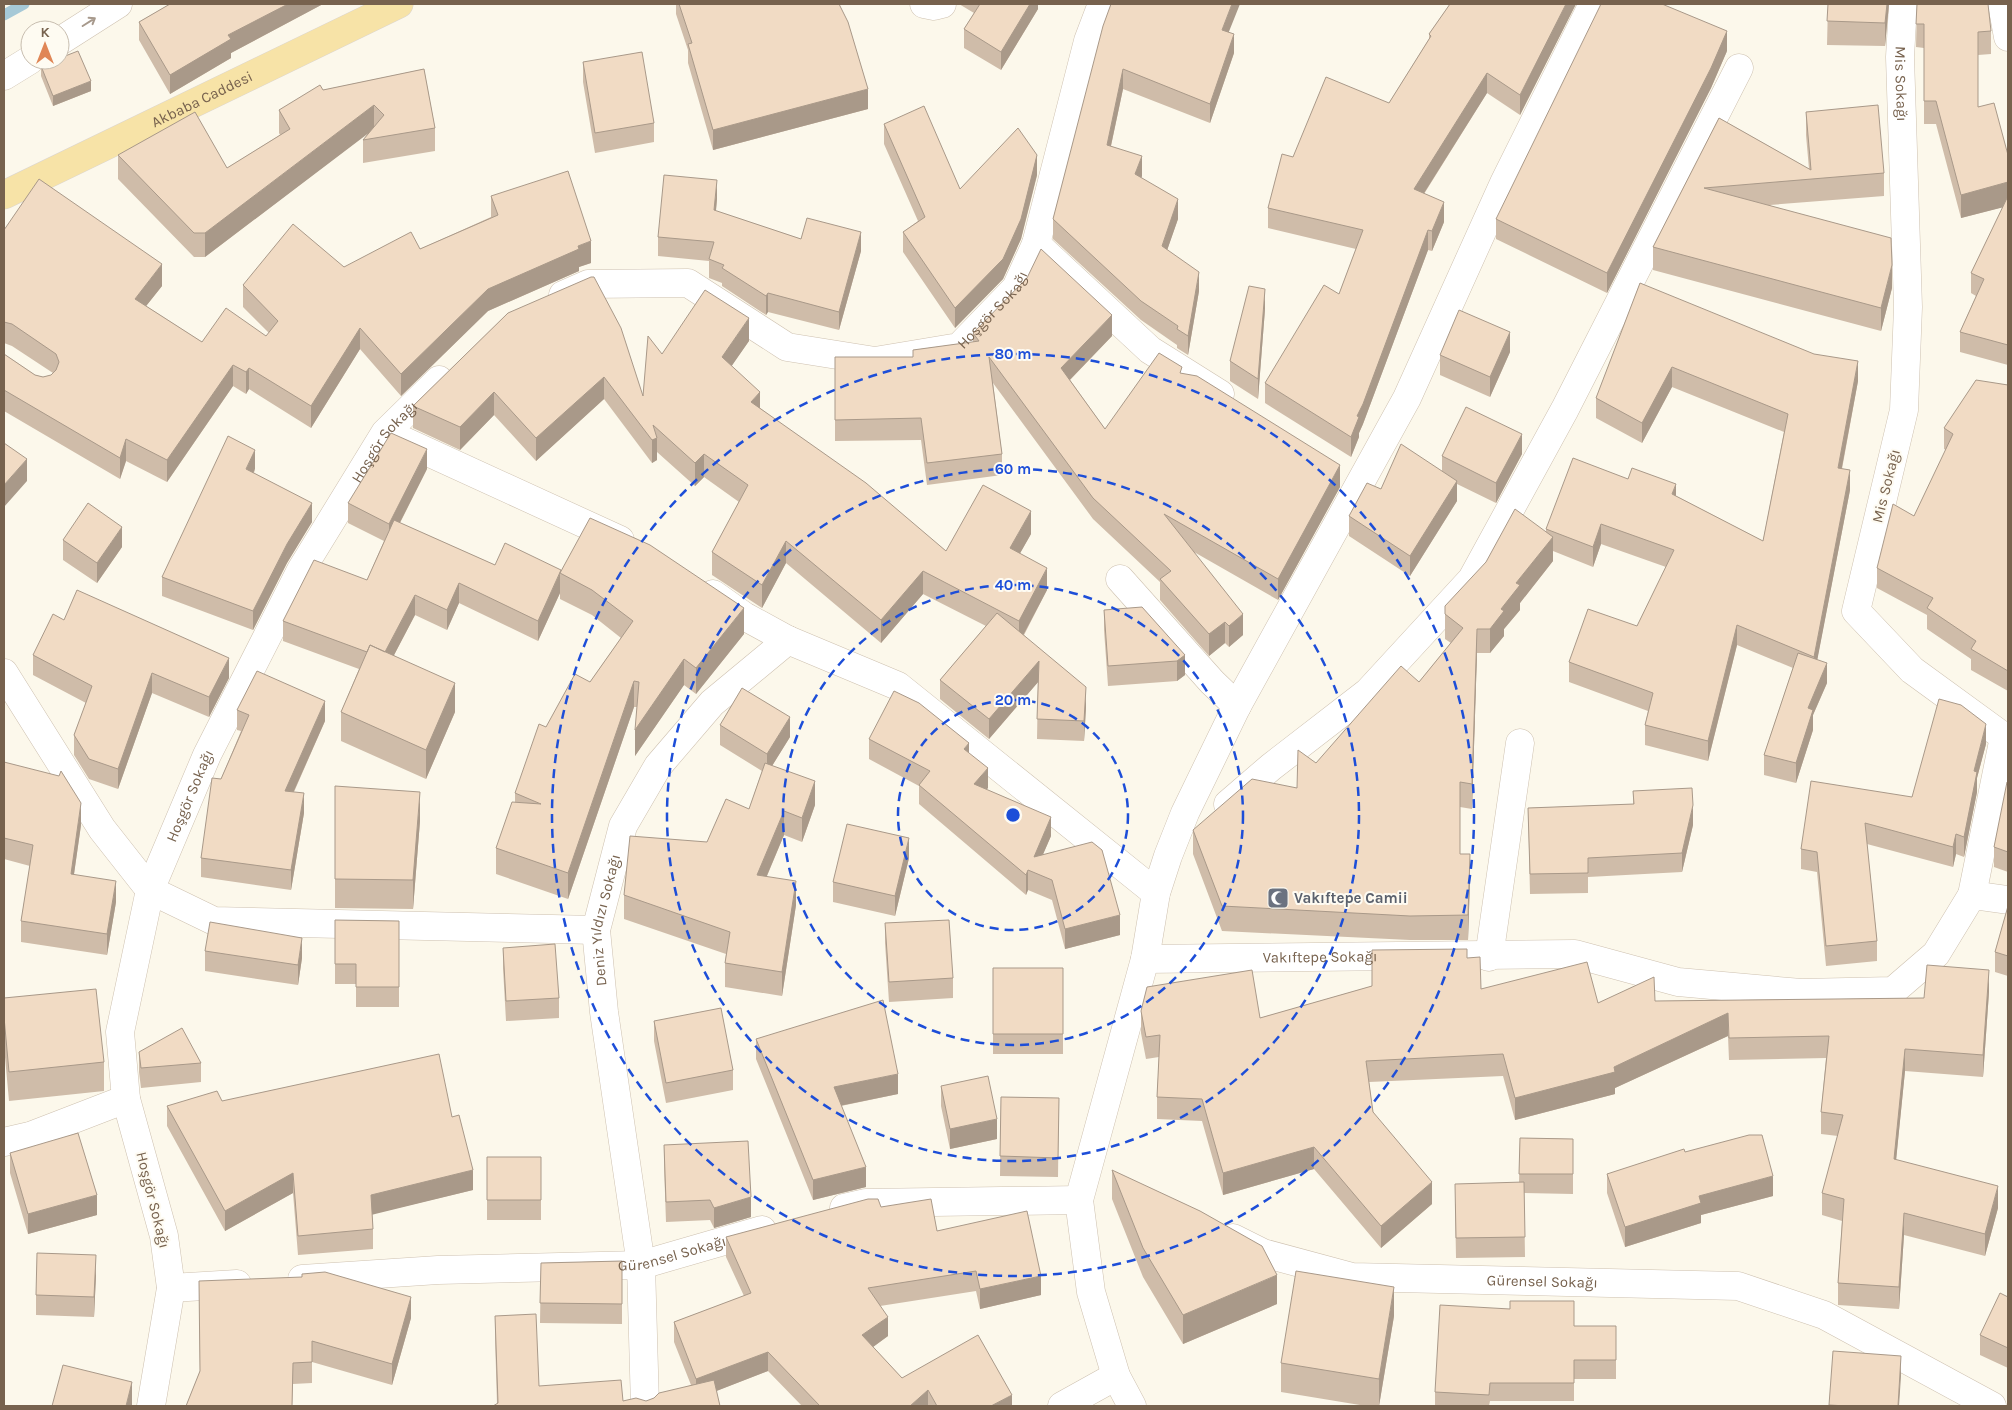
<svg xmlns="http://www.w3.org/2000/svg" width="2012" height="1410" viewBox="0 0 2012 1410" font-family="Karla,sans-serif">
	<style>
		.lines { fill: none; stroke-linecap: round; stroke-linejoin: round }
		.stream { stroke: #a6c9d7; stroke-width: 11 }
		.minor-casing { stroke: #cec1b0; stroke-width: 29 }
		.major-casing { stroke: #dcd6d1; stroke-width: 29 }
		.minor { stroke: #fff; stroke-width: 28 }
		.major { stroke: #f7e3a7; stroke-width: 28 }
		.wall { fill: #cfbca9 }
		.shaded-wall { fill: #a99989 }
		.building { fill: #f1dbc4; stroke: #a99989 }
		.oneway { stroke: #a7998c }
		.ring { fill: none; stroke: #1d4ed8; stroke-width: 2.5; stroke-dasharray: 9 6 }
		.labels { text-anchor: middle; dominant-baseline: central; stroke-width: 4; stroke-linejoin: round; paint-order: stroke }
		.street-label { font-size: 15px; fill: #77624e; stroke: #fefbf2 }
		.worship-label { font-size: 15px; font-weight: bold; fill: #5b616d; stroke: #fefbf2; text-anchor: start }
		.centre { fill: #1d4ed8; stroke: #fefbf2; stroke-width: 2.5 }
		.ring-label { font-size: 15px; text-anchor: middle; font-weight: bold; fill: #1d4ed8; stroke: #fefbf2; stroke-width: 4; stroke-linejoin: round; paint-order: stroke }
	</style>
	<rect width="100%" height="100%" fill="#fcf8eb"/>
	<g class="lines">
		<path class="stream" d="M 4,15 L 24,4"/>
		<g class="minor-casing">
			<g id="minor">
				<path d="M 924,4 L 934,6 L 942,4"/>
				<path id="s1" d="M 1903,4 L 1900,57 L 1908,307 L 1904,410 L 1856,611 L 1912,670 L 2004,737 L 1972,895"/>
				<path d="M 2002,4 L 2008,37"/>
				<path d="M 60,41 L 118,4"/>
				<path d="M 4,76 L 30,60"/>
				<path d="M 1036,244 L 1150,350 L 1220,394"/>
				<path id="s2" d="M 563,295 L 588,284 L 688,283 L 787,347 L 875,361 L 959,347 L 1016,288 L 1036,244 L 1088,41 L 1102,4"/>
				<path d="M 393,436 L 620,540"/>
				<path d="M 1120,579 L 1212,682 L 1237,706"/>
				<path d="M 713,594 L 744,616 L 788,640 L 898,686 L 1156,893"/>
				<path d="M 4,673 L 102,829 L 150,890 L 214,921 L 596,930"/>
				<path d="M 1228,804 L 1271,767 L 1368,692 L 1472,579 L 1565,409 L 1739,68"/>
				<path d="M 1489,957 L 1520,743"/>
				<path id="s3" d="M 1145,959 L 1575,954 L 1678,982 L 1801,993 L 1893,991 L 1936,954 L 1972,895 L 2008,900"/>
				<path d="M 4,1142 L 30,1136 L 126,1099"/>
				<path d="M 844,1208 L 866,1203 L 1079,1200"/>
				<path id="s4" d="M 1233,1238 L 1263,1253 L 1352,1277 L 1738,1286 L 1824,1315 L 1992,1406"/>
				<path id="s5" d="M 302,1279 L 438,1270 L 641,1265 L 762,1230"/>
				<path d="M 171,1288 L 237,1284"/>
				<path id="s6" d="M 151,1406 L 171,1288 L 164,1236 L 126,1099 L 120,1032 L 150,890 L 207,755 L 301,570 L 385,433 L 439,380"/>
				<path id="s7" d="M 645,1406 L 641,1265 L 604,1012 L 596,930 L 623,826 L 658,766 L 712,703 L 788,640"/>
				<path d="M 1062,1406 L 1116,1376"/>
				<path d="M 1132,1406 L 1116,1376 L 1091,1292 L 1079,1200 L 1145,959 L 1156,893 L 1168,856 L 1185,813 L 1237,706 L 1407,398 L 1504,183 L 1593,4"/>
			</g>
		</g>
		<g class="major-casing">
			<g id="major">
				<path id="s8" d="M 4,195 L 399,4"/>
			</g>
		</g>
		<use href="#minor" class="minor"/>
		<use href="#major" class="major"/>
	</g>
	<path class="wall" d="M 170,4 L 323,4 L 231,53 L 231,58 L 170,94 L 139,40 L 139,22 Z
		M 676,4 L 839,4 L 868,109 L 713,150 L 688,63 L 688,50 L 676,14 Z
		M 959,4 L 1038,4 L 1038,9 L 1001,70 L 964,48 L 964,29 L 974,13 Z
		M 1111,4 L 1229,32 L 1234,53 L 1210,123 L 1123,89 L 1111,146 L 1142,176 L 1141,178 L 1178,219 L 1167,250 L 1199,291 L 1188,355 L 1177,348 L 1177,345 L 1141,320 L 1053,239 L 1053,219 Z
		M 1450,4 L 1576,4 L 1520,115 L 1487,93 L 1424,194 L 1444,222 L 1432,251 L 1428,250 L 1363,424 L 1359,433 L 1359,437 L 1351,457 L 1265,403 L 1265,383 L 1339,294 L 1356,249 L 1268,228 L 1268,208 L 1293,157 L 1389,103 L 1429,39 L 1429,34 Z
		M 1828,4 L 1889,4 L 1885,46 L 1827,45 Z
		M 1917,4 L 1991,31 L 1991,54 L 1978,55 L 1978,107 L 2008,155 L 2008,365 L 1960,352 L 1960,332 L 1976,296 L 1971,293 L 1971,273 L 2003,207 L 1961,218 L 1936,124 L 1924,124 L 1924,48 L 1916,47 Z
		M 1727,51 L 1711,88 L 1607,293 L 1496,239 L 1496,219 Z
		M 583,62 L 654,123 L 654,142 L 595,153 L 583,82 Z
		M 41,66 L 91,91 L 53,106 L 41,76 Z
		M 424,69 L 435,128 L 435,151 L 363,163 L 363,140 L 369,132 L 205,257 L 194,257 L 118,179 L 118,155 L 227,168 L 280,135 L 279,133 L 279,110 L 323,90 Z
		M 1806,112 L 1884,173 L 1884,196 L 1770,205 L 1892,288 L 1881,331 L 1653,270 L 1653,247 L 1719,118 L 1809,169 L 1806,135 Z
		M 884,124 L 960,189 L 1037,175 L 1021,239 L 1003,279 L 955,328 L 903,252 L 903,232 L 918,221 L 884,144 Z
		M 491,196 L 591,263 L 579,267 L 579,271 L 488,311 L 401,396 L 360,349 L 311,428 L 249,389 L 246,394 L 233,386 L 167,482 L 126,461 L 120,479 L 4,411 L 4,354 L 35,375 L 43,377 L 51,375 L 53,373 L 12,346 L 4,343 L 4,230 L 162,286 L 146,306 L 202,342 L 266,336 L 269,333 L 243,307 L 243,285 L 344,267 L 420,249 L 491,217 Z
		M 717,199 L 716,211 L 801,239 L 861,251 L 839,330 L 768,312 L 766,315 L 722,286 L 722,283 L 709,278 L 709,261 L 658,256 L 658,237 Z
		M 1640,283 L 1858,381 L 1842,469 L 1850,490 L 1817,660 L 1827,683 L 1813,715 L 1813,730 L 1796,783 L 1764,775 L 1764,755 L 1793,668 L 1737,645 L 1708,761 L 1645,745 L 1645,725 L 1648,711 L 1569,682 L 1569,662 L 1637,626 L 1666,567 L 1601,544 L 1593,567 L 1553,551 L 1553,561 L 1520,603 L 1520,610 L 1504,629 L 1504,636 L 1490,653 L 1477,653 L 1472,809 L 1460,807 L 1460,854 L 1470,879 L 1468,940 L 1410,940 L 1222,931 L 1193,854 L 1193,830 L 1297,788 L 1316,763 L 1419,682 L 1451,643 L 1445,639 L 1445,606 L 1546,531 L 1546,529 L 1676,496 L 1763,541 L 1784,432 L 1672,387 L 1642,443 L 1596,418 L 1596,398 Z
		M 1265,309 L 1258,399 L 1230,381 L 1230,361 Z
		M 508,313 L 643,396 L 662,354 L 749,341 L 731,366 L 760,408 L 946,551 L 1031,534 L 1020,553 L 1047,590 L 1024,635 L 1086,707 L 1084,741 L 1037,739 L 1038,682 L 989,739 L 940,699 L 940,680 L 986,626 L 923,594 L 881,643 L 786,563 L 762,608 L 712,575 L 712,552 L 739,502 L 704,477 L 695,486 L 657,452 L 657,460 L 652,463 L 604,399 L 536,461 L 494,415 L 460,450 L 413,428 L 413,406 Z
		M 973,333 L 1112,336 L 1070,380 L 1105,429 L 1182,373 L 1340,487 L 1278,600 L 1194,552 L 1243,635 L 1229,647 L 1225,643 L 1209,656 L 1160,600 L 1160,582 L 1093,519 L 993,383 L 1002,454 L 1002,475 L 927,485 L 921,440 L 835,441 L 835,357 L 913,357 L 913,350 L 973,342 Z
		M 1510,352 L 1490,397 L 1440,375 L 1440,355 Z
		M 2008,385 L 2008,691 L 1971,670 L 1971,659 L 1927,629 L 1927,615 L 1877,588 L 1877,568 L 1914,516 L 1946,450 L 1944,449 L 1944,428 Z
		M 1522,454 L 1496,503 L 1457,484 L 1457,501 L 1410,576 L 1349,536 L 1349,516 L 1381,489 L 1442,471 L 1442,456 Z
		M 255,469 L 254,473 L 312,522 L 287,563 L 253,630 L 162,596 L 162,577 Z
		M 427,469 L 400,523 L 495,565 L 561,570 L 744,634 L 696,694 L 684,685 L 635,756 L 637,707 L 634,707 L 568,899 L 496,874 L 496,848 L 515,802 L 515,793 L 546,727 L 590,682 L 621,638 L 592,615 L 560,599 L 560,593 L 538,641 L 459,603 L 447,630 L 415,615 L 394,655 L 455,712 L 426,779 L 341,741 L 341,712 L 359,669 L 283,641 L 283,621 L 367,580 L 384,541 L 348,523 L 348,503 Z
		M 63,540 L 122,547 L 97,583 L 63,560 Z
		M 1104,610 L 1185,655 L 1185,675 L 1177,681 L 1108,686 L 1104,630 Z
		M 64,620 L 229,678 L 209,717 L 152,693 L 118,789 L 89,779 L 74,755 L 74,735 L 86,703 L 33,675 L 33,655 Z
		M 237,710 L 325,721 L 294,792 L 304,813 L 291,890 L 201,877 L 201,858 L 221,779 L 241,731 L 237,730 Z
		M 720,725 L 790,737 L 772,766 L 815,805 L 802,842 L 784,835 L 767,876 L 796,905 L 782,996 L 725,987 L 725,963 L 726,954 L 624,919 L 624,895 L 707,842 L 749,809 L 762,771 L 720,745 Z
		M 869,739 L 969,753 L 988,788 L 986,789 L 1051,836 L 1043,854 L 1120,935 L 1065,949 L 1052,900 L 1028,890 L 1026,895 L 919,804 L 919,786 L 869,759 Z
		M 1986,744 L 1977,778 L 1977,792 L 1964,857 L 1956,854 L 1953,867 L 1867,844 L 1877,941 L 1877,961 L 1826,966 L 1817,872 L 1801,869 L 1801,849 L 1912,797 Z
		M 4,762 L 81,825 L 74,874 L 116,902 L 107,955 L 21,942 L 21,921 L 30,866 L 4,859 Z
		M 2008,782 L 2008,872 L 1994,867 L 1994,847 Z
		M 335,786 L 420,821 L 413,909 L 335,908 Z
		M 1633,791 L 1693,825 L 1682,872 L 1588,877 L 1588,893 L 1530,894 L 1528,808 L 1633,804 Z
		M 909,858 L 895,916 L 833,902 L 833,882 Z
		M 2008,906 L 2008,976 L 1995,972 L 1995,952 Z
		M 335,920 L 399,921 L 399,1007 L 356,1007 L 356,984 L 335,984 Z
		M 885,923 L 953,978 L 953,998 L 889,1002 L 885,943 Z
		M 503,948 L 559,998 L 559,1018 L 506,1021 L 503,968 Z
		M 205,951 L 302,958 L 298,985 L 205,971 Z
		M 1467,958 L 1481,989 L 1598,1003 L 1655,1001 L 1924,998 L 1989,992 L 1983,1077 L 1905,1071 L 1896,1160 L 1998,1208 L 1985,1256 L 1904,1235 L 1899,1309 L 1838,1305 L 1838,1283 L 1842,1221 L 1822,1215 L 1822,1193 L 1838,1136 L 1821,1134 L 1821,1112 L 1826,1058 L 1729,1060 L 1728,1036 L 1615,1088 L 1615,1094 L 1515,1120 L 1503,1076 L 1369,1082 L 1373,1112 L 1432,1204 L 1381,1248 L 1314,1169 L 1223,1195 L 1202,1121 L 1157,1119 L 1157,1097 L 1159,1057 L 1146,1059 L 1141,1033 L 1141,1011 L 1260,1018 L 1372,986 Z
		M 993,968 L 1063,968 L 1063,1054 L 993,1054 Z
		M 4,998 L 104,1062 L 104,1091 L 9,1101 L 4,1046 Z
		M 654,1021 L 733,1070 L 733,1090 L 666,1103 L 654,1041 Z
		M 756,1039 L 898,1094 L 841,1106 L 866,1187 L 813,1200 L 756,1059 Z
		M 139,1052 L 201,1063 L 201,1082 L 141,1088 L 139,1072 Z
		M 941,1086 L 997,1139 L 950,1149 L 941,1106 Z
		M 1001,1097 L 1059,1098 L 1058,1177 L 1000,1176 Z
		M 222,1101 L 452,1117 L 473,1190 L 372,1214 L 373,1229 L 373,1249 L 298,1255 L 293,1193 L 225,1231 L 167,1126 L 167,1106 Z
		M 1520,1138 L 1573,1139 L 1573,1194 L 1524,1193 L 1525,1257 L 1456,1258 L 1455,1204 L 1519,1183 Z
		M 664,1145 L 751,1217 L 714,1228 L 710,1220 L 666,1222 L 664,1165 Z
		M 1685,1152 L 1773,1196 L 1701,1215 L 1701,1223 L 1625,1247 L 1607,1193 L 1607,1174 Z
		M 10,1153 L 97,1215 L 28,1234 L 10,1173 Z
		M 487,1157 L 541,1157 L 541,1220 L 487,1220 Z
		M 1112,1170 L 1277,1304 L 1183,1344 L 1143,1277 L 1112,1199 Z
		M 881,1207 L 937,1231 L 1041,1295 L 980,1309 L 976,1291 L 880,1306 L 888,1336 L 873,1347 L 902,1378 L 1012,1406 L 802,1406 L 768,1371 L 716,1391 L 720,1406 L 497,1404 L 495,1337 L 495,1316 L 539,1386 L 623,1401 L 646,1401 L 691,1385 L 674,1342 L 674,1322 L 744,1296 L 726,1257 L 726,1237 Z
		M 622,1261 L 622,1324 L 540,1323 L 541,1263 Z
		M 96,1275 L 94,1317 L 36,1315 L 36,1295 Z
		M 199,1281 L 411,1318 L 392,1385 L 312,1362 L 312,1383 L 293,1384 L 292,1406 L 186,1406 L 200,1371 Z
		M 2008,1297 L 2008,1368 L 1980,1355 L 1980,1335 Z
		M 1394,1316 L 1379,1406 L 1366,1406 L 1281,1392 L 1281,1363 Z
		M 1574,1326 L 1616,1326 L 1616,1379 L 1574,1379 L 1574,1401 L 1490,1401 L 1489,1406 L 1435,1406 L 1435,1392 Z"/>
	<path class="shaded-wall" d="M 288,4 L 323,4 L 231,53 L 231,58 L 170,94 L 170,75 L 228,35 Z
		M 1030,4 L 1038,4 L 1038,9 L 1001,70 L 1001,52 Z
		M 1232,4 L 1240,4 L 1222,49 L 1222,30 Z
		M 1566,4 L 1576,4 L 1520,115 L 1520,95 Z
		M 1887,4 L 1889,4 L 1885,46 L 1885,23 Z
		M 1727,31 L 1727,51 L 1711,88 L 1607,293 L 1607,273 Z
		M 1234,34 L 1234,53 L 1210,123 L 1210,104 Z
		M 1123,69 L 1123,89 L 1107,164 L 1107,145 Z
		M 1487,73 L 1487,93 L 1414,209 L 1414,189 Z
		M 91,81 L 91,91 L 53,106 L 53,96 Z
		M 868,89 L 868,109 L 713,150 L 713,130 Z
		M 374,105 L 374,129 L 205,257 L 205,233 Z
		M 1037,155 L 1037,175 L 1021,239 L 1003,279 L 955,328 L 955,308 Z
		M 1142,156 L 1142,176 L 1135,193 L 1135,174 Z
		M 717,180 L 717,199 L 714,229 L 714,210 Z
		M 2008,182 L 2008,206 L 1961,218 L 1961,195 Z
		M 1178,199 L 1178,219 L 1162,265 L 1162,246 Z
		M 1444,202 L 1444,222 L 1432,251 L 1432,231 Z
		M 1428,230 L 1428,250 L 1363,424 L 1359,433 L 1359,437 L 1351,457 L 1351,437 L 1357,416 Z
		M 861,232 L 861,251 L 839,330 L 839,312 Z
		M 591,241 L 591,263 L 579,267 L 579,271 L 488,311 L 401,396 L 401,374 L 488,289 L 578,246 Z
		M 162,264 L 162,286 L 135,320 L 135,299 Z
		M 1892,265 L 1892,288 L 1881,331 L 1881,308 Z
		M 1199,272 L 1199,291 L 1188,355 L 1188,336 Z
		M 1265,289 L 1265,309 L 1258,399 L 1258,379 Z
		M 768,293 L 768,312 L 766,315 L 766,296 Z
		M 1112,315 L 1112,336 L 1061,389 L 1061,368 Z
		M 749,318 L 749,341 L 722,380 L 722,357 Z
		M 360,328 L 360,349 L 311,428 L 311,406 Z
		M 1510,332 L 1510,352 L 1490,397 L 1490,377 Z
		M 1858,361 L 1858,381 L 1838,488 L 1838,468 Z
		M 233,365 L 233,386 L 167,482 L 167,460 Z
		M 1672,367 L 1672,387 L 1642,443 L 1642,423 Z
		M 249,368 L 249,389 L 246,394 L 246,372 Z
		M 604,377 L 604,399 L 536,461 L 536,438 Z
		M 494,392 L 494,415 L 460,450 L 460,427 Z
		M 760,392 L 760,414 L 751,402 Z
		M 1522,434 L 1522,454 L 1496,503 L 1496,483 Z
		M 657,438 L 657,460 L 652,463 L 652,440 Z
		M 126,439 L 126,461 L 120,479 L 120,458 Z
		M 427,449 L 427,469 L 389,544 L 389,524 Z
		M 255,450 L 255,469 L 246,488 L 246,469 Z
		M 704,454 L 704,477 L 695,486 L 695,463 Z
		M 27,459 L 27,481 L 4,507 L 4,485 Z
		M 1340,465 L 1340,487 L 1278,600 L 1278,579 Z
		M 1850,470 L 1850,490 L 1814,677 L 1814,657 Z
		M 1457,481 L 1457,501 L 1410,576 L 1410,556 Z
		M 1676,484 L 1676,504 L 1672,494 Z
		M 312,503 L 312,522 L 287,563 L 253,630 L 253,611 L 287,544 Z
		M 1031,511 L 1031,534 L 1010,571 L 1010,548 Z
		M 1601,524 L 1601,544 L 1593,567 L 1593,547 Z
		M 122,527 L 122,547 L 97,583 L 97,563 Z
		M 1553,537 L 1553,561 L 1520,603 L 1520,610 L 1504,629 L 1504,636 L 1490,653 L 1490,629 L 1501,609 L 1516,583 Z
		M 786,541 L 786,563 L 762,608 L 762,585 Z
		M 1047,568 L 1047,590 L 1019,643 L 1019,621 Z
		M 923,571 L 923,594 L 881,643 L 881,620 Z
		M 560,573 L 560,593 L 538,641 L 538,621 Z
		M 459,583 L 459,603 L 447,630 L 447,610 Z
		M 415,595 L 415,615 L 382,678 L 382,658 Z
		M 744,608 L 744,634 L 696,694 L 696,668 Z
		M 1243,614 L 1243,635 L 1229,647 L 1229,626 Z
		M 1225,622 L 1225,643 L 1209,656 L 1209,634 Z
		M 1737,625 L 1737,645 L 1708,761 L 1708,741 Z
		M 1477,629 L 1477,653 L 1472,809 L 1472,784 Z
		M 1185,655 L 1185,675 L 1177,681 L 1177,661 Z
		M 229,658 L 229,678 L 209,717 L 209,697 Z
		M 684,659 L 684,685 L 635,756 L 635,730 Z
		M 1039,661 L 1039,681 L 989,739 L 989,719 Z
		M 1827,663 L 1827,683 L 1813,715 L 1813,730 L 1796,783 L 1796,763 L 1808,708 Z
		M 152,673 L 152,693 L 118,789 L 118,769 Z
		M 634,681 L 634,707 L 568,899 L 568,873 Z
		M 455,683 L 455,712 L 426,779 L 426,750 Z
		M 1086,687 L 1086,707 L 1084,741 L 1084,721 Z
		M 325,701 L 325,721 L 285,811 L 285,791 Z
		M 790,717 L 790,737 L 767,774 L 767,754 Z
		M 1986,724 L 1986,744 L 1977,778 L 1977,792 L 1964,857 L 1964,837 L 1974,771 Z
		M 969,743 L 969,763 L 964,749 Z
		M 988,768 L 988,788 L 974,804 L 974,784 Z
		M 815,781 L 815,805 L 802,842 L 802,818 Z
		M 420,792 L 420,821 L 413,909 L 413,880 Z
		M 304,793 L 304,813 L 291,890 L 291,870 Z
		M 81,803 L 81,825 L 71,895 L 71,874 Z
		M 1693,805 L 1693,825 L 1682,872 L 1682,853 Z
		M 784,811 L 784,835 L 757,899 L 757,875 Z
		M 1051,817 L 1051,836 L 1035,873 L 1034,857 Z
		M 1956,834 L 1956,854 L 1953,867 L 1953,847 Z
		M 909,838 L 909,858 L 895,916 L 895,896 Z
		M 1470,854 L 1470,879 L 1468,940 L 1468,915 Z
		M 1028,870 L 1028,890 L 1026,895 L 1026,875 Z
		M 116,881 L 116,902 L 107,955 L 107,934 Z
		M 796,881 L 796,905 L 782,996 L 782,972 Z
		M 1120,915 L 1120,935 L 1065,949 L 1065,929 Z
		M 302,938 L 302,958 L 298,985 L 298,965 Z
		M 1989,970 L 1989,992 L 1983,1077 L 1983,1055 Z
		M 1728,1013 L 1728,1036 L 1615,1088 L 1615,1094 L 1515,1120 L 1515,1098 L 1614,1067 Z
		M 1905,1049 L 1905,1071 L 1894,1181 L 1894,1159 Z
		M 898,1074 L 898,1094 L 834,1107 L 834,1087 Z
		M 997,1119 L 997,1139 L 950,1149 L 950,1129 Z
		M 1314,1147 L 1314,1169 L 1223,1195 L 1223,1173 Z
		M 866,1167 L 866,1187 L 813,1200 L 813,1180 Z
		M 473,1170 L 473,1190 L 371,1215 L 371,1195 Z
		M 293,1173 L 293,1193 L 225,1231 L 225,1211 Z
		M 1773,1176 L 1773,1196 L 1701,1215 L 1701,1223 L 1625,1247 L 1625,1227 L 1699,1196 Z
		M 1432,1182 L 1432,1204 L 1381,1248 L 1381,1226 Z
		M 1998,1186 L 1998,1208 L 1985,1256 L 1985,1234 Z
		M 97,1195 L 97,1215 L 28,1234 L 28,1214 Z
		M 751,1197 L 751,1217 L 714,1228 L 714,1208 Z
		M 1904,1213 L 1904,1235 L 1899,1309 L 1899,1287 Z
		M 96,1255 L 96,1275 L 94,1317 L 94,1297 Z
		M 1277,1275 L 1277,1304 L 1183,1344 L 1183,1315 Z
		M 1041,1276 L 1041,1295 L 980,1309 L 980,1289 Z
		M 1394,1287 L 1394,1316 L 1379,1406 L 1379,1379 Z
		M 411,1297 L 411,1318 L 392,1385 L 392,1364 Z
		M 888,1317 L 888,1336 L 862,1355 L 862,1335 Z
		M 768,1352 L 768,1371 L 696,1399 L 696,1379 Z
		M 1901,1356 L 1901,1376 L 1899,1406 L 1898,1406 Z
		M 132,1382 L 132,1406 L 126,1406 Z
		M 928,1390 L 928,1406 L 910,1406 Z
		M 1012,1395 L 1012,1406 L 991,1406 Z"/>
	<path class="building" d="M 170,4 L 288,4 L 228,35 L 231,39 L 170,75 L 139,22 Z
		M 679,4 L 839,4 L 848,22 L 868,89 L 713,130 L 688,44 L 692,43 Z
		M 980,4 L 1030,4 L 1001,52 L 964,29 Z
		M 1111,4 L 1232,4 L 1222,30 L 1234,34 L 1210,104 L 1123,69 L 1107,145 L 1142,156 L 1135,174 L 1178,199 L 1162,246 L 1199,272 L 1188,336 L 1177,329 L 1178,326 L 1141,301 L 1053,219 L 1103,26 Z
		M 1450,4 L 1566,4 L 1520,95 L 1487,73 L 1414,189 L 1444,202 L 1432,231 L 1428,230 L 1363,404 L 1357,416 L 1359,417 L 1351,437 L 1265,383 L 1324,285 L 1339,294 L 1363,230 L 1268,208 L 1282,154 L 1293,157 L 1326,77 L 1389,103 L 1431,36 L 1429,34 Z
		M 1601,4 L 1662,4 L 1727,31 L 1711,68 L 1607,273 L 1496,219 Z
		M 1828,4 L 1887,4 L 1885,23 L 1827,21 Z
		M 1917,4 L 1988,4 L 1991,31 L 1978,32 L 1978,107 L 1994,103 L 2008,155 L 2008,182 L 1961,195 L 1936,101 L 1924,101 L 1924,24 L 1916,24 Z
		M 78,51 L 91,81 L 53,96 L 41,66 L 56,60 L 60,60 L 60,58 Z
		M 642,52 L 654,123 L 595,133 L 583,62 Z
		M 424,69 L 435,128 L 363,140 L 384,115 L 374,105 L 205,233 L 194,233 L 118,155 L 195,112 L 227,168 L 290,129 L 279,110 L 320,85 L 323,90 Z
		M 1878,105 L 1884,173 L 1704,188 L 1891,238 L 1892,265 L 1881,308 L 1653,247 L 1719,118 L 1811,170 L 1806,112 Z
		M 924,106 L 960,189 L 1018,128 L 1037,155 L 1021,219 L 1003,259 L 955,308 L 903,232 L 925,217 L 884,124 Z
		M 568,171 L 591,241 L 578,246 L 579,249 L 488,289 L 401,374 L 360,328 L 311,406 L 249,368 L 246,372 L 233,365 L 167,460 L 126,439 L 120,458 L 4,390 L 4,354 L 35,375 L 43,377 L 51,375 L 56,370 L 59,362 L 56,354 L 12,324 L 4,322 L 4,230 L 39,179 L 162,264 L 135,299 L 202,342 L 226,308 L 266,336 L 278,321 L 243,285 L 293,224 L 344,267 L 411,232 L 420,249 L 498,215 L 491,196 Z
		M 664,175 L 717,180 L 714,210 L 801,239 L 807,218 L 861,232 L 839,312 L 768,293 L 766,296 L 722,268 L 724,265 L 709,259 L 714,242 L 658,237 Z
		M 2008,196 L 2008,345 L 1960,332 L 1984,279 L 1971,273 Z
		M 1041,249 L 1112,315 L 1061,368 L 1105,429 L 1159,353 L 1182,367 L 1180,373 L 1197,376 L 1340,465 L 1278,579 L 1164,514 L 1243,614 L 1229,626 L 1225,622 L 1209,634 L 1160,579 L 1171,571 L 1093,498 L 989,357 L 1002,454 L 927,463 L 921,418 L 835,420 L 835,357 L 913,357 L 913,350 L 979,341 L 973,333 L 1027,278 Z
		M 591,277 L 594,277 L 621,328 L 643,396 L 648,336 L 662,354 L 705,290 L 749,318 L 722,357 L 760,392 L 751,402 L 866,483 L 946,551 L 983,485 L 1031,511 L 1010,548 L 1047,568 L 1019,621 L 923,571 L 881,620 L 786,541 L 762,585 L 712,552 L 748,485 L 704,454 L 695,463 L 653,425 L 657,438 L 652,440 L 604,377 L 536,438 L 494,392 L 460,427 L 413,406 L 508,313 Z
		M 1640,283 L 1814,354 L 1858,361 L 1838,468 L 1850,470 L 1814,657 L 1737,625 L 1708,741 L 1645,725 L 1653,693 L 1569,662 L 1588,609 L 1637,626 L 1674,550 L 1601,524 L 1593,547 L 1546,529 L 1573,458 L 1628,479 L 1632,468 L 1676,484 L 1672,494 L 1763,541 L 1788,414 L 1672,367 L 1642,423 L 1596,398 Z
		M 1249,286 L 1265,289 L 1258,379 L 1230,361 Z
		M 1459,310 L 1510,332 L 1490,377 L 1440,355 Z
		M 1976,380 L 2008,385 L 2008,671 L 1971,649 L 1976,641 L 1927,608 L 1933,598 L 1877,568 L 1893,504 L 1914,516 L 1953,434 L 1944,428 Z
		M 1466,407 L 1522,434 L 1496,483 L 1442,456 Z
		M 391,433 L 427,449 L 389,524 L 348,503 Z
		M 228,436 L 255,450 L 246,469 L 312,503 L 287,544 L 253,611 L 162,577 Z
		M 4,443 L 27,459 L 4,485 Z
		M 1401,444 L 1457,481 L 1410,556 L 1349,516 L 1367,483 L 1381,489 Z
		M 88,503 L 122,527 L 97,563 L 63,540 Z
		M 1515,509 L 1553,537 L 1516,583 L 1520,585 L 1501,609 L 1504,611 L 1490,629 L 1477,629 L 1472,784 L 1460,782 L 1460,854 L 1470,854 L 1468,915 L 1410,916 L 1222,906 L 1193,830 L 1252,779 L 1297,788 L 1298,750 L 1316,763 L 1401,666 L 1419,682 L 1463,628 L 1445,614 L 1445,606 L 1486,562 Z
		M 590,518 L 650,545 L 744,608 L 696,668 L 684,659 L 635,730 L 639,682 L 634,681 L 568,873 L 496,848 L 512,802 L 541,804 L 515,793 L 539,724 L 546,727 L 575,674 L 590,682 L 633,621 L 592,590 L 560,573 Z
		M 394,520 L 495,565 L 505,543 L 561,570 L 538,621 L 459,583 L 447,610 L 415,595 L 385,652 L 370,645 L 367,652 L 283,621 L 314,560 L 367,580 Z
		M 77,590 L 229,658 L 209,697 L 152,673 L 118,769 L 89,759 L 74,735 L 92,686 L 33,655 L 53,614 L 64,620 Z
		M 1142,607 L 1185,655 L 1177,661 L 1108,666 L 1104,610 Z
		M 997,613 L 1086,687 L 1084,721 L 1037,719 L 1039,661 L 989,719 L 940,680 Z
		M 370,645 L 455,683 L 426,750 L 341,712 Z
		M 1798,653 L 1827,663 L 1808,708 L 1813,710 L 1796,763 L 1764,755 Z
		M 257,671 L 325,701 L 285,791 L 304,793 L 291,870 L 201,858 L 212,778 L 221,779 L 249,715 L 237,710 Z
		M 742,688 L 790,717 L 767,754 L 720,725 Z
		M 894,691 L 919,703 L 969,743 L 964,749 L 988,768 L 974,784 L 1051,817 L 1034,857 L 1092,842 L 1102,850 L 1120,915 L 1065,929 L 1052,880 L 1028,870 L 1026,875 L 919,785 L 930,771 L 869,739 Z
		M 1939,699 L 1961,705 L 1986,724 L 1974,771 L 1977,772 L 1964,837 L 1956,834 L 1953,847 L 1865,823 L 1877,941 L 1826,946 L 1817,852 L 1801,849 L 1811,781 L 1912,797 Z
		M 4,762 L 59,776 L 61,771 L 81,803 L 71,874 L 116,881 L 107,934 L 21,921 L 33,845 L 4,838 Z
		M 765,763 L 815,781 L 802,818 L 784,811 L 757,875 L 796,881 L 782,972 L 725,963 L 730,932 L 624,895 L 630,836 L 707,842 L 726,799 L 749,809 Z
		M 2007,782 L 2008,782 L 2008,852 L 1994,847 Z
		M 335,786 L 420,792 L 413,880 L 335,879 Z
		M 1692,788 L 1693,805 L 1682,853 L 1588,858 L 1588,873 L 1530,874 L 1528,808 L 1634,804 L 1633,791 Z
		M 847,824 L 909,838 L 895,896 L 833,882 Z
		M 2008,906 L 2008,956 L 1995,952 Z
		M 335,920 L 399,921 L 399,987 L 356,987 L 356,964 L 335,964 Z
		M 949,920 L 953,978 L 889,982 L 885,923 Z
		M 210,922 L 302,938 L 298,965 L 205,951 Z
		M 555,944 L 559,998 L 506,1001 L 503,948 Z
		M 1467,949 L 1467,958 L 1480,957 L 1481,989 L 1587,962 L 1598,1003 L 1654,977 L 1655,1001 L 1924,998 L 1927,965 L 1989,970 L 1983,1055 L 1905,1049 L 1894,1159 L 1998,1186 L 1985,1234 L 1904,1213 L 1899,1287 L 1838,1283 L 1844,1199 L 1822,1193 L 1843,1115 L 1821,1112 L 1829,1036 L 1729,1038 L 1728,1013 L 1614,1067 L 1615,1072 L 1515,1098 L 1503,1054 L 1366,1061 L 1373,1112 L 1432,1182 L 1381,1226 L 1314,1147 L 1223,1173 L 1202,1099 L 1157,1097 L 1160,1035 L 1146,1037 L 1141,1011 L 1147,987 L 1252,970 L 1260,1018 L 1372,986 L 1372,950 Z
		M 993,968 L 1063,968 L 1063,1034 L 993,1034 Z
		M 96,989 L 104,1062 L 9,1072 L 4,1017 L 4,998 Z
		M 883,1000 L 898,1074 L 834,1087 L 866,1167 L 813,1180 L 756,1039 Z
		M 721,1008 L 733,1070 L 666,1083 L 654,1021 Z
		M 182,1028 L 201,1063 L 141,1068 L 139,1052 Z
		M 439,1054 L 452,1117 L 459,1115 L 473,1170 L 371,1195 L 373,1229 L 298,1236 L 293,1173 L 225,1211 L 167,1106 L 217,1091 L 222,1101 Z
		M 988,1076 L 997,1119 L 950,1129 L 941,1086 Z
		M 1001,1097 L 1059,1098 L 1058,1158 L 1000,1156 Z
		M 78,1133 L 97,1195 L 28,1214 L 10,1153 Z
		M 1749,1135 L 1762,1135 L 1773,1176 L 1699,1196 L 1701,1203 L 1625,1227 L 1607,1174 L 1684,1149 L 1685,1152 Z
		M 1520,1138 L 1573,1139 L 1573,1174 L 1519,1174 Z
		M 748,1141 L 751,1197 L 714,1208 L 710,1200 L 666,1202 L 664,1145 Z
		M 487,1157 L 541,1157 L 541,1200 L 487,1200 Z
		M 1112,1170 L 1200,1211 L 1262,1246 L 1277,1275 L 1183,1315 L 1143,1248 Z
		M 1524,1182 L 1525,1237 L 1456,1238 L 1455,1184 Z
		M 868,1199 L 878,1199 L 881,1207 L 931,1199 L 937,1231 L 1027,1211 L 1041,1276 L 980,1289 L 976,1271 L 868,1288 L 888,1317 L 862,1335 L 902,1378 L 978,1335 L 1012,1395 L 991,1406 L 937,1406 L 928,1390 L 910,1406 L 820,1406 L 768,1352 L 696,1379 L 674,1322 L 751,1293 L 726,1237 Z
		M 37,1253 L 96,1255 L 94,1297 L 36,1295 Z
		M 622,1261 L 622,1304 L 540,1303 L 541,1263 Z
		M 1296,1271 L 1394,1287 L 1379,1379 L 1281,1363 Z
		M 325,1272 L 411,1297 L 392,1364 L 312,1341 L 312,1362 L 293,1363 L 292,1406 L 186,1406 L 200,1371 L 199,1281 L 302,1277 L 302,1274 Z
		M 2000,1293 L 2008,1297 L 2008,1348 L 1980,1335 Z
		M 1510,1301 L 1574,1301 L 1574,1326 L 1616,1326 L 1616,1360 L 1574,1360 L 1574,1383 L 1490,1383 L 1489,1395 L 1435,1392 L 1440,1305 L 1510,1309 Z
		M 536,1314 L 539,1386 L 621,1380 L 623,1401 L 636,1398 L 646,1401 L 654,1398 L 659,1393 L 714,1380 L 720,1406 L 493,1406 L 498,1403 L 495,1316 Z
		M 1833,1351 L 1901,1356 L 1898,1406 L 1847,1406 L 1829,1405 Z
		M 63,1365 L 132,1382 L 126,1406 L 52,1406 Z"/>
	<defs><path id="oneway-shaft" d="M-6 0H5M1.5-3L5.5 0L1.5 3" fill="none" stroke-width="1.6" stroke-linecap="round" stroke-linejoin="round" transform="scale(1.25)"/></defs>
	<use class="oneway" href="#oneway-shaft" transform="translate(89 22) rotate(-32)"/>
	<g class="ring">
		<circle cx="1013" cy="815" r="115"/>
		<circle cx="1013" cy="815" r="230"/>
		<circle cx="1013" cy="815" r="346"/>
		<circle cx="1013" cy="815" r="461"/>
	</g>
	<defs>
		<g id="mosque-square" transform="scale(1.125)"><rect x="-9" y="-9" width="18" height="18" rx="4" fill="#6b7280" stroke="#fefbf2"/><path d="M3.5-4.9A6 6 0 1 0 3.5 4.9A5 5 0 1 1 3.5-4.9Z" fill="#fff"/></g>
	</defs>
	<g fill-rule="evenodd">
		<use href="#mosque-square" x="1278" y="898"/>
	</g>
	<g class="labels">
		<g class="street-label">
			<text stroke="none"><textPath href="#s1" startOffset="80">Mis Sokağı</textPath></text>
			<text stroke="none"><textPath href="#s8" startOffset="220">Akbaba Caddesi</textPath></text>
			<text stroke="none"><textPath href="#s2" startOffset="470">Hoşgör Sokağı</textPath></text>
			<text stroke="none"><textPath href="#s6" startOffset="1034">Hoşgör Sokağı</textPath></text>
			<text transform="translate(1886 486) rotate(-76)">Mis Sokağı</text>
			<text stroke="none"><textPath href="#s6" startOffset="629">Hoşgör Sokağı</textPath></text>
			<text stroke="none"><textPath href="#s7" startOffset="490">Deniz Yıldızı Sokağı</textPath></text>
			<text stroke="none"><textPath href="#s3" startOffset="175">Vakıftepe Sokağı</textPath></text>
			<text transform="translate(153 1200) rotate(76)">Hoşgör Sokağı</text>
			<text stroke="none"><textPath href="#s5" startOffset="372">Gürensel Sokağı</textPath></text>
			<text stroke="none"><textPath href="#s4" startOffset="316">Gürensel Sokağı</textPath></text>
		</g>
		<g class="worship-label">
			<text x="1294" y="898">Vakıftepe Camii</text>
		</g>
	</g>
	<circle cx="1013" cy="815" r="8" class="centre"/>
	<g class="ring-label">
		<text x="1013" y="359">80 m</text>
		<text x="1013" y="474">60 m</text>
		<text x="1013" y="590">40 m</text>
		<text x="1013" y="705">20 m</text>
	</g>
	<rect width="2012" height="1410" fill="none" stroke="#77624e" stroke-width="10"/>
	<g transform="translate(45 45)"><circle r="24" fill="#fefbf2" stroke="#c8beb0"/>
	<path d="M0-4L9 19L0 12L-9 19Z" fill="#e08656"/>
	<text y="-8" font-size="14" font-weight="bold" text-anchor="middle" fill="#77624e">K</text>
	</g>
</svg>
